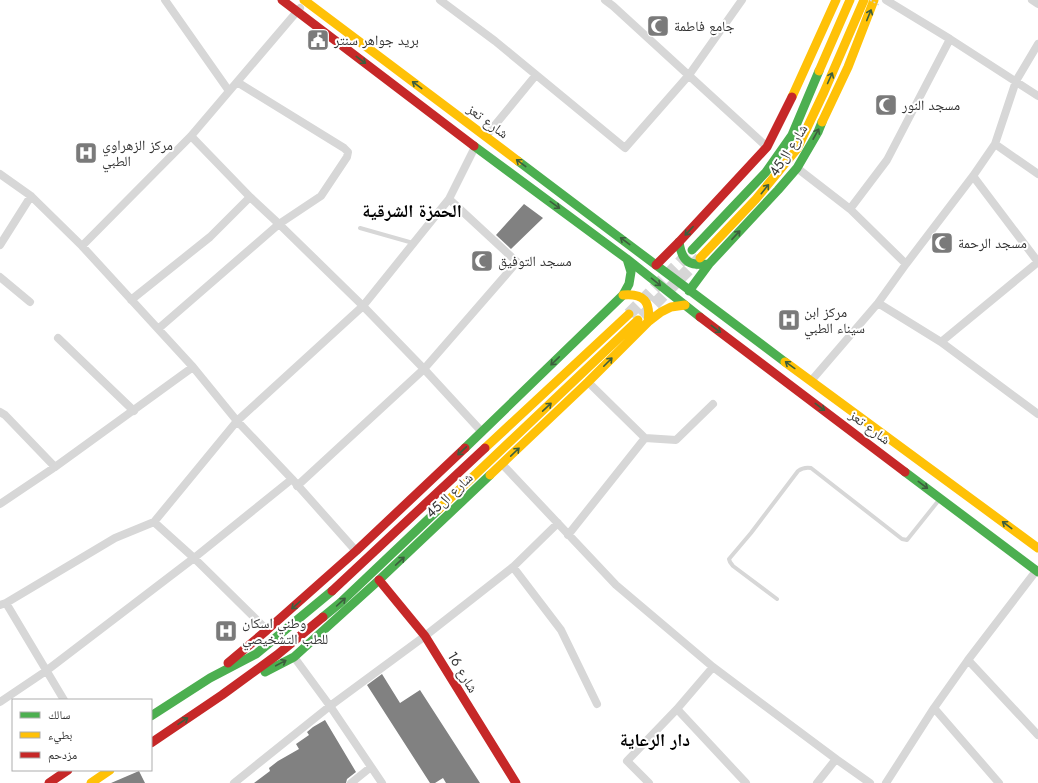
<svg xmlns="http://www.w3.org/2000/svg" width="1038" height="783" viewBox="0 0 1038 783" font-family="Jost,'Noto Naskh Arabic',sans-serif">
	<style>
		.building { fill: #818181 }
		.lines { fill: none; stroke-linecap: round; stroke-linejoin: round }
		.primary-tunnel { stroke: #d6d6d6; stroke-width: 12; stroke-dasharray: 12 6; stroke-linecap: butt }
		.lane { stroke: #d7d7d7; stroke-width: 4 }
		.street { stroke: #d7d7d7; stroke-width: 8 }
		.fast { stroke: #4caf50; stroke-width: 9 }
		.slow { stroke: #ffc107; stroke-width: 9 }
		.jam { stroke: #c62828; stroke-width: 9 }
		.path-bridge { stroke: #d6d6d6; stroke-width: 1.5; stroke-dasharray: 2 2; stroke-linecap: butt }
		.oneway { stroke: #3c5e3d }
		.labels { text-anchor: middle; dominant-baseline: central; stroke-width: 4; stroke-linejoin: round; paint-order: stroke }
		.poi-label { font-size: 14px; fill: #333; stroke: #fff; text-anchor: start }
		.street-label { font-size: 14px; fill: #333; stroke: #fff }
		.district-label { font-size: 18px; font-weight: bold; fill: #000; stroke: #fff }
	</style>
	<rect width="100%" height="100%" fill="#fff"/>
	<path class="building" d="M 524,204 L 543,218 L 511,249 L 496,235 Z
		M 382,674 L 400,703 L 420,690 L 480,783 L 446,783 L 443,778 L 435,783 L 430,783 L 367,685 Z
		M 325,720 L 356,772 L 347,779 L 346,783 L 254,783 L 270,771 L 269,768 L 278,761 L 299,749 L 296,744 L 309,735 L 307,732 L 313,727 Z
		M 139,771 L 145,783 L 111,783 Z"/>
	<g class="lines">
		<path class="primary-tunnel" d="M 629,314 L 691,251
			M 642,317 L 700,258"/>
		<path class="lane" d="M 360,228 L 413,243
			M 777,599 L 733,566 L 730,562 L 729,559 L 751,533 L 798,471 C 802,468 805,467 811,468 L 902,539 L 907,540 L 939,500"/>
		<path class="street" d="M 165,0 L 229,91
			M 440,0 L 495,41 L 625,148 L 689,75 L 742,0
			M 605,0 L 613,6 L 767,147
			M 886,0 L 950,39 L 1038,96
			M 1032,0 L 1038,4
			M 191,136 L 250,197 L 279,224 L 363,306 L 424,369 L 482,432
			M 486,136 L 536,75
			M 995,144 L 1038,174
			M 797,168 L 850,209 L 906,264
			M 0,174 L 31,196 L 82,246 L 193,367 L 237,421 L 292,479 L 356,551
			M 973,176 L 1038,262
			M 850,209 L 887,160 L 950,39
			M 0,245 L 31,196
			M 82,246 L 191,136 L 300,8
			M 0,277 L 30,302
			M 131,300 L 210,237 L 250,197
			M 878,303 L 941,342 L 1038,414
			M 158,329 L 279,224 L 321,196 L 347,157 L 348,152 L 344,148 L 237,82
			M 58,338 L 134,411
			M 941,342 L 1038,262
			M 811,381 L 878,303 L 906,264 L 973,176 L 995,144 L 1016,81 L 1038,44
			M 0,412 L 5,415 L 55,467
			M 645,438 L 676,440 L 713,404
			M 502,464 L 616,585 L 713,667 L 836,759 L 870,783
			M 297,486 L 424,369 L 517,262 L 449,199
			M 0,504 L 55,467 L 193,367
			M 154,522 L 194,558 L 267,630
			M 568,535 L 645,438 L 588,382
			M 513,567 L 561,630 L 597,704
			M 6,603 L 64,700
			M 0,605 L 6,603 L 115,538 L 154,522 L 237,421 L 363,306 L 449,199 L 475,147
			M 294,657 L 330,706 L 382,783
			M 968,660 L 1038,735
			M 0,702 L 46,671 L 194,558 L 292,479
			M 934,708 L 999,783
			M 677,709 L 746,783
			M 234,783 L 330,706 L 425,636 L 513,567 L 558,523
			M 351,783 L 371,767
			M 649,783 L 627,761 L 677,709 L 713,667
			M 817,783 L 836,759
			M 886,783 L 934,708 L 968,660 L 1036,571"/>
		<path class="fast" d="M 474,146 L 627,259 L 700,317
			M 518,161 C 607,228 696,296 785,362
			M 679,242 C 682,263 690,266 709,264
			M 692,250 L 766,172 L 792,135 L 819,71
			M 689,291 L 709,264 L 778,190 L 797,168 L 818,132 L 822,122
			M 465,448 L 623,295 L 629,284 L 631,272 L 627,259
			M 905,472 L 1038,572
			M 323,617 L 340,603 L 439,509
			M 265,672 L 294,657 L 379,580 L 490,475
			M 151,716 L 210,678 L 256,654 L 332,591"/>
		<path class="slow" d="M 304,0 L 518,161
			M 819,71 L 850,0
			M 792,97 L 836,0
			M 822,122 L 848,67 L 874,0
			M 700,258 L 756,199 L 797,149 L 824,92 L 864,0
			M 623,295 C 644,293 651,302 648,322
			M 785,362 L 1038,548
			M 485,448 L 629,314
			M 490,475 L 588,382 L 648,322 L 661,312 L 671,307 L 685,305
			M 439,509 L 638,320
			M 91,783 L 110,770"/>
		<path class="jam" d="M 282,0 L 474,146
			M 656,265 L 679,242 L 767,147 L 792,97
			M 700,317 L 905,472
			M 379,580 L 425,636 L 516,783
			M 332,591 L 485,448
			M 228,663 L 267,630 L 356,551 L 465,448
			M 151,743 L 222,695 L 277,655 L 323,617
			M 49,783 L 68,770"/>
		<path class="path-bridge" d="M 870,0 L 879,5"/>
	</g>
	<defs><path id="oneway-shaft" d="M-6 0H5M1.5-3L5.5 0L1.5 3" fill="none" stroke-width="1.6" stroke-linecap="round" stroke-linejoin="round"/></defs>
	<g class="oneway">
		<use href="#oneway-shaft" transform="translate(869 15) rotate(-68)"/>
		<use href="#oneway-shaft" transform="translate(361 60) rotate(37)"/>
		<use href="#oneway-shaft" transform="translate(830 78) rotate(-66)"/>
		<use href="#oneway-shaft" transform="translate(417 85) rotate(-143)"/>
		<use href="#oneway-shaft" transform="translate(816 134) rotate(-61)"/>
		<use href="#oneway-shaft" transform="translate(521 163) rotate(-143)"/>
		<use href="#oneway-shaft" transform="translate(765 189) rotate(-51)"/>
		<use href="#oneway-shaft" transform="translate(555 205) rotate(36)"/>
		<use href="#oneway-shaft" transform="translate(689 231) rotate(133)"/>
		<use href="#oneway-shaft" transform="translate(736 235) rotate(-47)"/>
		<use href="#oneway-shaft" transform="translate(625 241) rotate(-143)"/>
		<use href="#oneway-shaft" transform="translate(656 282) rotate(39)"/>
		<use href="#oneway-shaft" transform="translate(716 329) rotate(37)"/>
		<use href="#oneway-shaft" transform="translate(555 361) rotate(136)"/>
		<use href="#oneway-shaft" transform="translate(608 362) rotate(-45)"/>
		<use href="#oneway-shaft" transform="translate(790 365) rotate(-144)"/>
		<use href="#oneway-shaft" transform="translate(547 407) rotate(-43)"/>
		<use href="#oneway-shaft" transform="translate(820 407) rotate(37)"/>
		<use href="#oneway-shaft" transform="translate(462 451) rotate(137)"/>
		<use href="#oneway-shaft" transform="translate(515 452) rotate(-44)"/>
		<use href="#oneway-shaft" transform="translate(923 485) rotate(37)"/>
		<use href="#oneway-shaft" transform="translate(1007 525) rotate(-143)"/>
		<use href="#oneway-shaft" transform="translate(400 561) rotate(-43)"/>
		<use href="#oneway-shaft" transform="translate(341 602) rotate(-42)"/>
		<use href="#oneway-shaft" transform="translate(296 605) rotate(138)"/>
		<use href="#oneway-shaft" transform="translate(281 663) rotate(-28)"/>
		<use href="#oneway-shaft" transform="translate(183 721) rotate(-34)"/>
	</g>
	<defs>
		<g id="mosque-square" transform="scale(1.15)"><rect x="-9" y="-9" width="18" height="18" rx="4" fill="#7a7a7a" stroke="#fff"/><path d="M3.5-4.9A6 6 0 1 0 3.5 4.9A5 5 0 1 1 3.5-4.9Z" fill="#fff"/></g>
		<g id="civic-square" transform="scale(1.15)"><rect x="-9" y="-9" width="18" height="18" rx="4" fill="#7a7a7a" stroke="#fff"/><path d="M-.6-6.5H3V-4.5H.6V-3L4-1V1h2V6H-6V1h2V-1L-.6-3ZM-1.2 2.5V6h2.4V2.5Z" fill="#fff"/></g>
		<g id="hospital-square" transform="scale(1.15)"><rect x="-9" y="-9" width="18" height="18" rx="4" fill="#7a7a7a" stroke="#fff"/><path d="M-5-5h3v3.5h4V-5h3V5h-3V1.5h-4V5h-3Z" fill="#fff"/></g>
	</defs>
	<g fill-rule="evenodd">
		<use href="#mosque-square" x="658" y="26"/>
		<use href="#civic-square" x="318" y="40"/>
		<use href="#mosque-square" x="886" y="105"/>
		<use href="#hospital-square" x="86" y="153"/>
		<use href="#mosque-square" x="942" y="243"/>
		<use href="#mosque-square" x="482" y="261"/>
		<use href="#hospital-square" x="789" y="320"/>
		<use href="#hospital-square" x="226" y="631"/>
	</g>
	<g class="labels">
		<g class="poi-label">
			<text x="674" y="26">جامع فاطمة</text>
			<text x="334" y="40">بريد جواهر سنتر</text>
			<text x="902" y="105">مسجد النور</text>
			<text x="102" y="145">مركز الزهراوي<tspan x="102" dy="16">الطبي</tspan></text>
			<text x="958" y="243">مسجد الرحمة</text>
			<text x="498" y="261">مسجد التوفيق</text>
			<text x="804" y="312">مركز ابن<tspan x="804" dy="16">سيناء الطبي</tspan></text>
			<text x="242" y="623">وطني اسكان<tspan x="242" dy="16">للطب التشخيصي</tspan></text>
		</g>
		<g class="street-label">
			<text transform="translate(488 121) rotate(37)">شارع تعز</text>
			<text transform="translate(788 150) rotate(-57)">شارع ال45</text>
			<text transform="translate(870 427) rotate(37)">شارع تعز</text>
			<text transform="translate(449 495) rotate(-43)">شارع ال45</text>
			<text transform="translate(463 672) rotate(59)">شارع 16</text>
		</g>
		<g class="district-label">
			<text x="412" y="211">الحمزة الشرقية</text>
			<text x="655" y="740">دار الرعاية</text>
		</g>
	</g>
	<rect x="12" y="699" width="140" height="72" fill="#ffffff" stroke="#adadad"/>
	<rect x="20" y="712" width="20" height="6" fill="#4caf50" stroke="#adadad"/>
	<text x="48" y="719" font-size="12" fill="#333333">سالك</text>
	<rect x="20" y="732" width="20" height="6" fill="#ffc107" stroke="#adadad"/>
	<text x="48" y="739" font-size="12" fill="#333333">بطيء</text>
	<rect x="20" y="752" width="20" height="6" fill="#c62828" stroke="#adadad"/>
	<text x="48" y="759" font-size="12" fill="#333333">مزدحم</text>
</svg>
